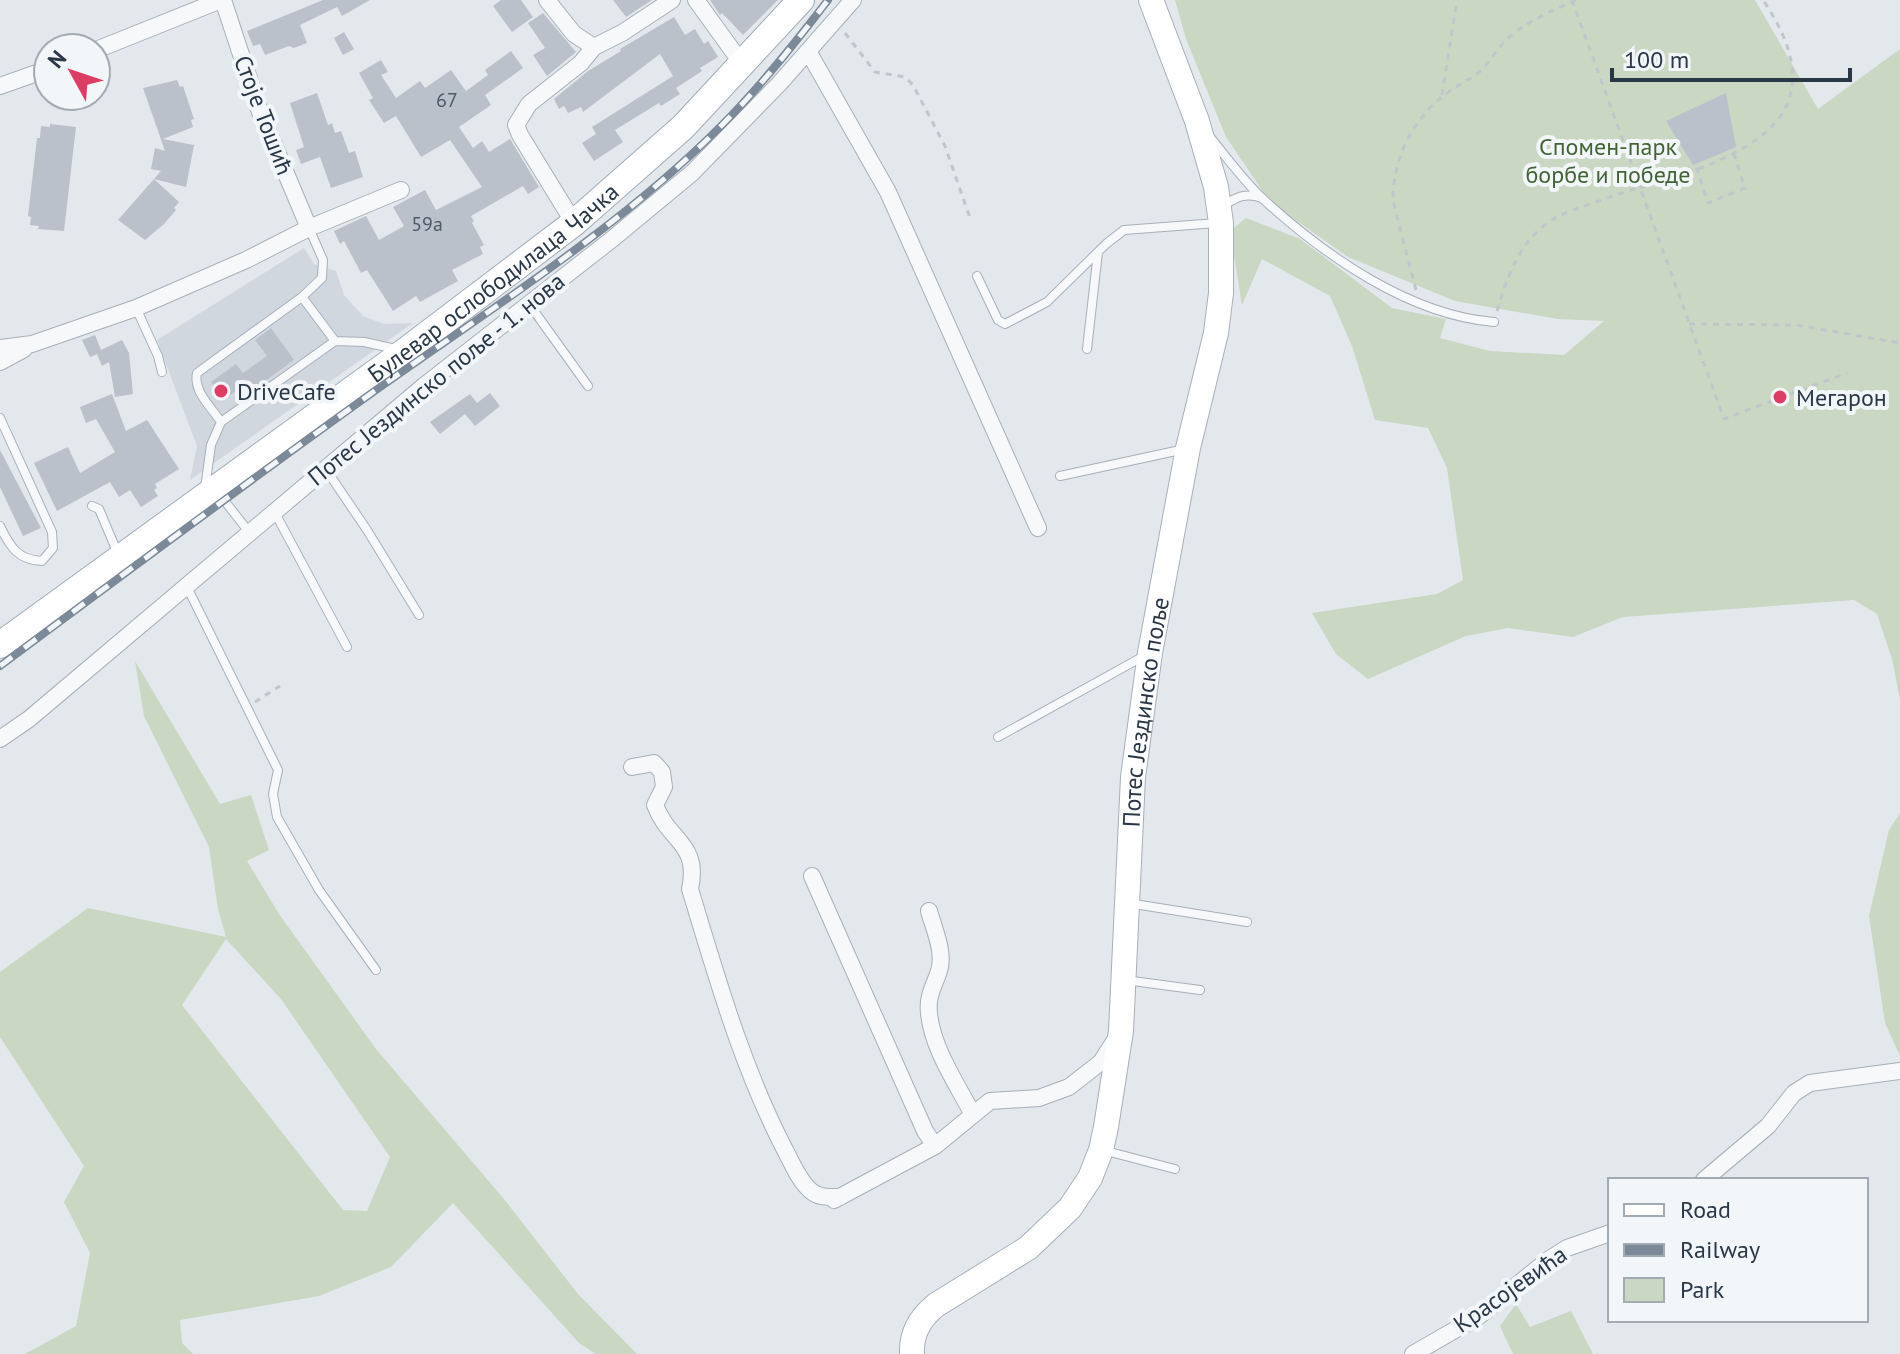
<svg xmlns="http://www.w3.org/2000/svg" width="1900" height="1354" viewBox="0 0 1900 1354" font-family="'PT Sans',sans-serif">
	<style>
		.built { fill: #d1d7df }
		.green { fill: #cad7c3; fill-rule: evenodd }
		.building { fill: #bac1cb }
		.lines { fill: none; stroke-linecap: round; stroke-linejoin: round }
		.service-casing { stroke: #a7afb8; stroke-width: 10 }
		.minor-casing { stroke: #a7afb8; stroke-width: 18 }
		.secondary-casing { stroke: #a7afb8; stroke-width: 26 }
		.primary-casing { stroke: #a1adba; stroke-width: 28 }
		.path { stroke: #c1c6cb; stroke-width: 3; stroke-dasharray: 6 6; stroke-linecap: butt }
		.service { stroke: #f7f8fa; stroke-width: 8 }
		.minor { stroke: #f7f8fa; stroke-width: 16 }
		.secondary { stroke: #fff; stroke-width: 24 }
		.primary { stroke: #fff; stroke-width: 26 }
		.rail-casing { stroke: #7b8998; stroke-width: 8 }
		.rail { stroke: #f3f6f9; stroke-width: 5; stroke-dasharray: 15; stroke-linecap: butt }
		.poi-dot { fill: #dc3d65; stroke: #f3f6f9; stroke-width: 3 }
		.labels { text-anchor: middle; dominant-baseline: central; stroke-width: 8; stroke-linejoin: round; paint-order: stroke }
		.number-label { font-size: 20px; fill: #4d5a68 }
		.street-label { font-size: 24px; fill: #293747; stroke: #f3f6f9 }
		.park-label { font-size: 24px; fill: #426434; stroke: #f3f6f9 }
		.poi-label { font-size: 24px; fill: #293747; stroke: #f3f6f9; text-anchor: start }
	</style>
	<rect width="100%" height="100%" fill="#e3e8ed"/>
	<path class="built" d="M 304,248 L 314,264 L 336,271 L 344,295 L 363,316 L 384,324 L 413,323 L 190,480 L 197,446 L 157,340 Z"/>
	<path class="green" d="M 1175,0 L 1755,0 L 1818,109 L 1900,49 L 1900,699 L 1892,659 L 1877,614 L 1854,600 L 1623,617 L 1573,637 L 1508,628 L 1466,636 L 1368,679 L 1336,654 L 1312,613 L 1437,594 L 1463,580 L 1447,468 L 1428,428 L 1375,420 L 1352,346 L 1330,296 L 1262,259 L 1242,305 L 1230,231 L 1246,218 L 1300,239 L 1392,308 L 1446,319 L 1440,338 L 1490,351 L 1564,355 L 1604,321 L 1558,319 L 1455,301 L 1348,257 L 1270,202 L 1226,137 L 1186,39 Z
		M 135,661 L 220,804 L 251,795 L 269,850 L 247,861 L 279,914 L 376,1049 L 504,1199 L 578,1294 L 637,1354 L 596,1354 L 579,1343 L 453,1203 L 391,1267 L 319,1296 L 180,1320 L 182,1343 L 193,1354 L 25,1354 L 76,1326 L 90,1253 L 64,1202 L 84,1166 L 0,1037 L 0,972 L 88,908 L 226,937 L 218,909 L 209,847 L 144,716 ZM 226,939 L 281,999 L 390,1157 L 367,1211 L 343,1210 L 182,1005 Z
		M 1900,813 L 1900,1056 L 1885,1023 L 1869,916 L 1889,830 Z
		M 1516,1304 L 1530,1327 L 1571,1311 L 1593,1354 L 1513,1354 L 1500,1326 Z"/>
	<path class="building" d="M 323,0 L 370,0 L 342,16 L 337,7 L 300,25 L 307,43 L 294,48 L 289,46 L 265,55 L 260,44 L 253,46 L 247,31 Z
		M 501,0 L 521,0 L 533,17 L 512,32 L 493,6 Z
		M 613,0 L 652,0 L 626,17 Z
		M 710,0 L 778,0 L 743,35 L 722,13 L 720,15 Z
		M 543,13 L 576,52 L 547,76 L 533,55 L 545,48 L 528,23 Z
		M 674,17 L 685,35 L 695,29 L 704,44 L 708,41 L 718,57 L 700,68 L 702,71 L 676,88 L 680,94 L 661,106 L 659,103 L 615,130 L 623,142 L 594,161 L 582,143 L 596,134 L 592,127 L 673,76 L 660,54 L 583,112 L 581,107 L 568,113 L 564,106 L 559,109 L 554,99 L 588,71 L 621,51 L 620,49 Z
		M 344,32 L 354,49 L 343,55 L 334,38 Z
		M 511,51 L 523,68 L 485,95 L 491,105 L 459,127 L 473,148 L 482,141 L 489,152 L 510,139 L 539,187 L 528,194 L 523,186 L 471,216 L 474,221 L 472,223 L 484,245 L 480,247 L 483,254 L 452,270 L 458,281 L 420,302 L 416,296 L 393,311 L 367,270 L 361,273 L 344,241 L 340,244 L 334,231 L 366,216 L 379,240 L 404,226 L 393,207 L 425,190 L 436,210 L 482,187 L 450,140 L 421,157 L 396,116 L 384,123 L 369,100 L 373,98 L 359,73 L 381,60 L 388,72 L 381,75 L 396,98 L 420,81 L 425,88 L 451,70 L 466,91 L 488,75 L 485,70 Z
		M 177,80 L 180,87 L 183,86 L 194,119 L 191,120 L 193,127 L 163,139 L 194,145 L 186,187 L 154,179 L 179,202 L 174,208 L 176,210 L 164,224 L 145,240 L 118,220 L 161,171 L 151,169 L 155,148 L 165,151 L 143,88 Z
		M 317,93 L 328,125 L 332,123 L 335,133 L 341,131 L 349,153 L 355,151 L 363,177 L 331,188 L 320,157 L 301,164 L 296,150 L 304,147 L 290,103 Z
		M 1726,93 L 1736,147 L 1693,165 L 1666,121 Z
		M 50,124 L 76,127 L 64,231 L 38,229 L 39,226 L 30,225 L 31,217 L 28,216 L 37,138 L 40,138 L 41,126 L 50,127 Z
		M 271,328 L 294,360 L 254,389 L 249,381 L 224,400 L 211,382 L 236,364 L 243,373 L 267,356 L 255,340 Z
		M 95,335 L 101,350 L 122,340 L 129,353 L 133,394 L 115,397 L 109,362 L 102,366 L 97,354 L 90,357 L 82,340 Z
		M 490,393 L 500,406 L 475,426 L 465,414 L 440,434 L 430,422 L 470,394 L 477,403 Z
		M 112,394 L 126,431 L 147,420 L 179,469 L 155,484 L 157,488 L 154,490 L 158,496 L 141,507 L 130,490 L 119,497 L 110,482 L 57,511 L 34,463 L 68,447 L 80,473 L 115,452 L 96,419 L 86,423 L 80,407 Z
		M 0,450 L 41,528 L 23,536 L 0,487 Z"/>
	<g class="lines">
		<g class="service-casing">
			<path id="service" d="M 1210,137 C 1227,158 1243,180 1263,199 C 1324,255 1409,315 1494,322
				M 1223,206 C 1236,197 1246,192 1262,198
				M 977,276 L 998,320 L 1005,324 L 1047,302 L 1106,244 L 1124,230 L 1217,223
				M 302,297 L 335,341
				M 529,304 L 588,386
				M 136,308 L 158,356 L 162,372
				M 1087,349 L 1098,252
				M 0,418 L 52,532 L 53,548 L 42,561 C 18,560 10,547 0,526
				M 221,422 C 211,407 193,391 197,373 L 302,297 L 322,278 L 323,260 L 309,228
				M 325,468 L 367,530 L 419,615
				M 1060,476 L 1185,449
				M 205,488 L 211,445 L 221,422 L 335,341 L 364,342 L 396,349
				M 227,504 L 249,532
				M 92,506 L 99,509 L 118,554
				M 274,511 L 347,647
				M 187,587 L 278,770 L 273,794 L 277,817 L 319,890 L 376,970
				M 998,737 L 1144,656
				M 1128,903 L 1247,922
				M 1125,980 L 1200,990
				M 1106,1151 L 1175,1169"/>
		</g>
		<g class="minor-casing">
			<path id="minor" d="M 223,0 L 260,112 L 309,228
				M 547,0 L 574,34 L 594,47
				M 696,0 L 743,65
				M 96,50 L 221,0
				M 808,51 L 888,192 L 1038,528
				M 0,86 L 48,69
				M 574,223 L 520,135 L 516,125 L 529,104 L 581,63 L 594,47 L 622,33 L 672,0
				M 0,348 L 32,344 L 136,308 L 246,260 L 309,228 L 401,190
				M 0,362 L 24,349
				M 0,739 L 29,719 L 425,385 L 611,240 L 692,173 L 779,84 L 853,0
				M 632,767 L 654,763 L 662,772 L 664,787 L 655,805 C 669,842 700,843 690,889 C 717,978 742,1067 785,1150 C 792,1163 799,1181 811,1191 C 819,1198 830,1197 840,1197
				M 812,876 L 925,1131 L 935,1146
				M 929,911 C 934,929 945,953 939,971 C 934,986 927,996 929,1013 C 932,1048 957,1084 973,1115
				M 1704,1180 L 1768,1126 L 1794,1093 L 1810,1083 L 1900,1071
				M 834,1200 L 935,1146 L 990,1101 L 1039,1098 L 1069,1087 L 1101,1062 L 1117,1037
				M 1413,1354 L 1479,1316 L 1548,1260 L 1567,1248 L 1610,1233"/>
		</g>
		<g class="secondary-casing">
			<g id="secondary">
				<path id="s1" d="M 912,1354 C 911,1333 920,1318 936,1305 L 1028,1248 L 1070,1208 L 1090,1178 L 1101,1150 L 1106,1127 L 1121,1031 L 1133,777 L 1150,653 L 1188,448 L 1216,333 L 1221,293 L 1221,223 L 1216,187 L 1197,121 L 1151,0"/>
			</g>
		</g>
		<g class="primary-casing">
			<g id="primary">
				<path id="s2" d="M 0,645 L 404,352 L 574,223 L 683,127 L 801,0"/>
			</g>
		</g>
		<path class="path" d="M 1572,0 L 1724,419 L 1847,373
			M 845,33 L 875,72 L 905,77 L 913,85 L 945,146 L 971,221
			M 1442,95 L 1457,0
			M 1640,188 L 1644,184 L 1692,167 L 1697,169 L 1708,203 L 1745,188 L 1734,154
			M 1416,290 L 1393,201 C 1392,160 1413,118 1446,94 C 1456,86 1468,81 1478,73 C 1489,64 1496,50 1506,40 C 1525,22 1552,11 1576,0
			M 1497,311 C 1509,270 1524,231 1565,213 C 1588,205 1611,196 1635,189 C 1733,160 1848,125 1763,0
			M 1689,324 L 1796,325 L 1900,343
			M 255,702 L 280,686"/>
		<use href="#service" class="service"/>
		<use href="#minor" class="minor"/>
		<use href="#secondary" class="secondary"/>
		<use href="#primary" class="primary"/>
		<g class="rail-casing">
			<path id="rail" d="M 0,666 C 125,573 249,481 376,390 C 493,307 621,227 722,125 C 761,86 795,43 828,0"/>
		</g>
		<use href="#rail" class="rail"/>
	</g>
	<g class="poi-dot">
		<circle cx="221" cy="391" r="8"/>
		<circle cx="1780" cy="397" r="8"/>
	</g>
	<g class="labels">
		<g class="number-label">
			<text x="447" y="100">67</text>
			<text x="427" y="224">59a</text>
		</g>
		<g class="street-label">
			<text transform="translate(264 115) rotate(69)">Стоје Тошић</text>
			<text stroke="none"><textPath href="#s2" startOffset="612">Булевар ослободилаца Чачка</textPath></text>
			<text transform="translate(436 379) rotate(-39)">Потес Јездинско поље - 1. нова</text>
			<text stroke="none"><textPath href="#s1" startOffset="730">Потес Јездинско поље</textPath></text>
			<text transform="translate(1510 1289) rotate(-35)">Красојевића</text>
		</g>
		<g class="park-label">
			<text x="1608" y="146">Спомен-парк<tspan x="1608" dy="28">борбе и победе</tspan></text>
		</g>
		<g class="poi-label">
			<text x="237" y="391">DriveCafe</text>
			<text x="1796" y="397">Мегарон</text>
		</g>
	</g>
	<rect x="1608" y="1178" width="260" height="144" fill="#f3f6f9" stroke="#a2aab2" stroke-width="2"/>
	<rect x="1624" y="1204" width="40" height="12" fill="#ffffff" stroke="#a2aab2" stroke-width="2"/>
	<text x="1680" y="1218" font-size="24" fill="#293747">Road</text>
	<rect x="1624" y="1244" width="40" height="12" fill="#7b8998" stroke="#a2aab2" stroke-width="2"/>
	<text x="1680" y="1258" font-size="24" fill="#293747">Railway</text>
	<rect x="1624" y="1278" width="40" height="24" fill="#cad7c3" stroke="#a2aab2" stroke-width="2"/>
	<text x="1680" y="1298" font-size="24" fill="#293747">Park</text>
	<g transform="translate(72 72) rotate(310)"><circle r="38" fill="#f3f6f9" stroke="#a2aab2" stroke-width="2"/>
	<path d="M0-6L14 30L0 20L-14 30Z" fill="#dc3d65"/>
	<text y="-12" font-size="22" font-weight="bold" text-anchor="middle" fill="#293747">N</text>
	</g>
	<path d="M1612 68v12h238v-12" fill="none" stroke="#293747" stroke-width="4"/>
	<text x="1624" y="68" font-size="24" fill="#293747" stroke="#f3f6f9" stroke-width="6" paint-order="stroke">100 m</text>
</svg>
